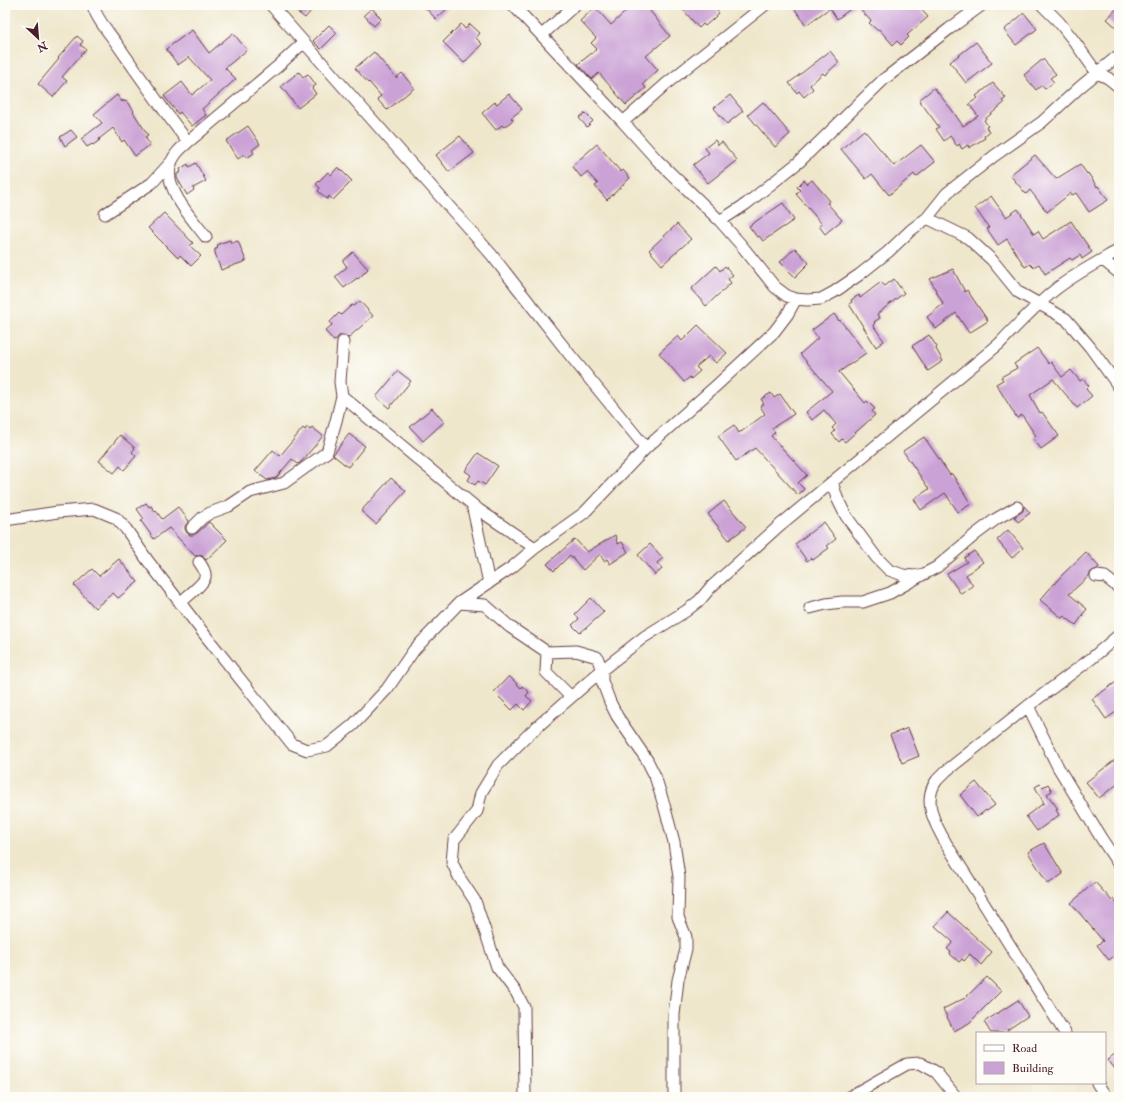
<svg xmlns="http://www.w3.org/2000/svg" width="1124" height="1102" viewBox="0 0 1124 1102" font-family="'IM FELL Double Pica',serif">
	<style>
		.building { fill: #cba2d6 }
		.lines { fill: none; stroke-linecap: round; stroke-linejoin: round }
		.minor-casing { stroke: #633d43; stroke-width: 13 }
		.minor { stroke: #fff; stroke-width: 11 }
	</style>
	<rect width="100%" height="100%" fill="#fdfcf7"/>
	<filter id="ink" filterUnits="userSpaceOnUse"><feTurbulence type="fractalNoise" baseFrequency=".025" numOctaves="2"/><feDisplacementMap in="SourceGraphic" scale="8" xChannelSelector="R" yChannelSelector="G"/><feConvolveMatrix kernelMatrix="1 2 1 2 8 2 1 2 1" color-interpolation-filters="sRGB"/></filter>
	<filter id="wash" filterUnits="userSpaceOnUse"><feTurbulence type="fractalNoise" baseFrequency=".012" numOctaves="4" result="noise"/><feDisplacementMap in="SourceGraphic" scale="16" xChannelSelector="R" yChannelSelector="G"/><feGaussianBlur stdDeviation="0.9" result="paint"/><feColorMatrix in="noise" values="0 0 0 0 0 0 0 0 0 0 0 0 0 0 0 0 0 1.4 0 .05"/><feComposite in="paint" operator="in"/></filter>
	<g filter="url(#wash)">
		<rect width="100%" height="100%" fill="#efe7cc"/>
		<g id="blocks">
			<path class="building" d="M 288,5 L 316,5 L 305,18 Z
				M 423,5 L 451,5 L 436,19 Z
				M 633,5 L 657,5 L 650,11 L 670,36 L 646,56 L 658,70 L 643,84 L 646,88 L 626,105 L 599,73 L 592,79 L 578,64 L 597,49 L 591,43 L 596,38 L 580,21 L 595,7 L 611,25 Z
				M 679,5 L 723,5 L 717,11 L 719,13 L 713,19 L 705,26 L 703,24 L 699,28 Z
				M 792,5 L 917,5 L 928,17 L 907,35 L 909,37 L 901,45 L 897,41 L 893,45 L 879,29 L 877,30 L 869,23 L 871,21 L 856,5 L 837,19 L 830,8 L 806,25 Z
				M 1119,6 L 1119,30 L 1107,19 Z
				M 372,8 L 381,19 L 374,26 L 364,15 Z
				M 1024,13 L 1037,29 L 1016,45 L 1004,30 Z
				M 461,24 L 465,29 L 470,24 L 480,33 L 476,38 L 482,44 L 464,63 L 443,42 Z
				M 329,25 L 337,33 L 321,49 L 313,41 Z
				M 192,30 L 209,53 L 233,33 L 247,50 L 225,68 L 236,79 L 202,109 L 206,115 L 192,126 L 180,112 L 178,114 L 164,96 L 182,82 L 192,95 L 210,80 L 189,57 L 178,65 L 166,49 Z
				M 77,36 L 83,41 L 80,45 L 86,49 L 62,77 L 67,81 L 53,97 L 38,84 L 59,59 L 58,58 Z
				M 976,42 L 992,63 L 966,83 L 950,62 Z
				M 830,51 L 839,62 L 825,75 L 823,73 L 810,85 L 813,89 L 804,97 L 799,91 L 797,93 L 789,83 Z
				M 374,52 L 396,78 L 402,73 L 414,88 L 387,110 L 377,99 L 381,96 L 369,82 L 368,83 L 355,68 Z
				M 1043,59 L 1056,74 L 1050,78 L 1054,82 L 1045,89 L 1042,85 L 1036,90 L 1024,75 Z
				M 299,72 L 303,77 L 308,74 L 316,85 L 312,88 L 316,94 L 298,108 L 281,86 Z
				M 993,83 L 1006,98 L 1002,101 L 1004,103 L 984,120 L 988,126 L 986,127 L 989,132 L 984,136 L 985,138 L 969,148 L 968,145 L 962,149 L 959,144 L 957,146 L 950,136 L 944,141 L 936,129 L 939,127 L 919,100 L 934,88 L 952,110 L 963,126 L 978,116 L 969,104 L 978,98 L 976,96 Z
				M 509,94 L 522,109 L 511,118 L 513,120 L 504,127 L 502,125 L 496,130 L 482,113 L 495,102 L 497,104 Z
				M 117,95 L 122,102 L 123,100 L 124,102 L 126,101 L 134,111 L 133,112 L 148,135 L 145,137 L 150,145 L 135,156 L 124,140 L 122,142 L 113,128 L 99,139 L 100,140 L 93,145 L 92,144 L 87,147 L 81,139 L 102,123 L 94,114 Z
				M 730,95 L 743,111 L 727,124 L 714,108 Z
				M 763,102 L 790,134 L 775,147 L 748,115 Z
				M 585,113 L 593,121 L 587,127 L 579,118 Z
				M 248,126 L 260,144 L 252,150 L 254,153 L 247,158 L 244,154 L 238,159 L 226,141 Z
				M 71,130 L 77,137 L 65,146 L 60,137 Z
				M 864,130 L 894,166 L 921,145 L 935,162 L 916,177 L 914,174 L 889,195 L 872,174 L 866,179 L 841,149 Z
				M 460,136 L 474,153 L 449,172 L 436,155 Z
				M 715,140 L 718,145 L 722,142 L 737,160 L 708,183 L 693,165 L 709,153 L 705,148 Z
				M 597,144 L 621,172 L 623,170 L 630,178 L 607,200 L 595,186 L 598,184 L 587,172 L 581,177 L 572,166 Z
				M 1035,155 L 1056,179 L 1080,164 L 1087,174 L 1088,173 L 1097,187 L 1098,186 L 1108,200 L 1089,212 L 1076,193 L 1072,195 L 1071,193 L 1047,212 L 1030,190 L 1026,194 L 1010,175 Z
				M 196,163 L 206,181 L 193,188 L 194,190 L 187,195 L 177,178 L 177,174 L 181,172 L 180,169 L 188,164 L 189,167 Z
				M 338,167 L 352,181 L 333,200 L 329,196 L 327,199 L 318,191 L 320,188 L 316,184 L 328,172 L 331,175 Z
				M 804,180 L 807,184 L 812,180 L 830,201 L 827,203 L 842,220 L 825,234 L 819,226 L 822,224 L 796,194 L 800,190 L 797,187 Z
				M 991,196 L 1006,217 L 1018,209 L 1034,234 L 1038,231 L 1043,239 L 1071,221 L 1092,252 L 1082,259 L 1080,255 L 1072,260 L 1070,258 L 1045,274 L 1039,264 L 1033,267 L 1030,264 L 1025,267 L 1007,239 L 998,245 L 987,229 L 989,228 L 975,208 Z
				M 783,203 L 794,220 L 763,241 L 759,236 L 757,237 L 749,226 Z
				M 164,213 L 193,243 L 190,246 L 201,256 L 191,266 L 180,255 L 178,258 L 148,228 Z
				M 677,224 L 691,239 L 662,265 L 649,250 Z
				M 230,240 L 231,243 L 238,241 L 246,261 L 221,270 L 215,253 L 215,249 L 217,249 L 218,244 Z
				M 795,248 L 809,263 L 795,277 L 780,262 Z
				M 353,252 L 368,269 L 358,279 L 357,278 L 344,288 L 335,277 L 347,267 L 343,261 Z
				M 716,266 L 720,271 L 725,266 L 733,275 L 728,279 L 731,283 L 706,306 L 691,289 Z
				M 953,269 L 965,292 L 967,290 L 988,321 L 969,333 L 956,313 L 936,329 L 927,317 L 943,304 L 930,279 Z
				M 894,279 L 904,293 L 877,314 L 880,318 L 874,322 L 875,323 L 873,325 L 884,341 L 876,347 L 849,304 L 852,302 L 851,300 L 859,295 L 860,298 L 881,282 L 885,286 Z
				M 360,301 L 373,316 L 348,338 L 344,335 L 340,335 L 334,341 L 325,331 L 332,325 L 330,322 L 339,313 L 341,315 L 352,305 L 354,306 Z
				M 834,314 L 839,321 L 840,320 L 866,353 L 839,372 L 865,403 L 867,401 L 875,409 L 872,411 L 875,415 L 845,442 L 842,439 L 839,442 L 832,434 L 835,431 L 832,428 L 836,424 L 824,410 L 812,420 L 806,412 L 832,391 L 800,354 L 818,338 L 812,330 Z
				M 698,325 L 727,353 L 716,363 L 709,356 L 696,367 L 700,371 L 691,379 L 690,377 L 684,382 L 659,353 L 678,336 L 682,341 Z
				M 929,335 L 937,347 L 936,349 L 943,361 L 928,371 L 912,346 Z
				M 1037,348 L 1049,364 L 1051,362 L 1062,377 L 1071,370 L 1080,381 L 1083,379 L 1089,386 L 1086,389 L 1092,396 L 1077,408 L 1053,379 L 1030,395 L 1040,413 L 1042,412 L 1059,436 L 1041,449 L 1033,438 L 1036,436 L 1022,415 L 1017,418 L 996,384 L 1003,380 L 1001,377 L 1017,368 L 1014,364 Z
				M 398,371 L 411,381 L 389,408 L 376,397 Z
				M 771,393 L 774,398 L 780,394 L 794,414 L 772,428 L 775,432 L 771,436 L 807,475 L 798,483 L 804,489 L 798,495 L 755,448 L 736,461 L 718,436 L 734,425 L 739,433 L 741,431 L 741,432 L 765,414 L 760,406 L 764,404 L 761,399 Z
				M 432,408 L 444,422 L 423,441 L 410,427 Z
				M 307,427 L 310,430 L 312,427 L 323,436 L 302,461 L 298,464 L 292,459 L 276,478 L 267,480 L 255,471 L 273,450 L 280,456 L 303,428 L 305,430 Z
				M 349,434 L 365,446 L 348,467 L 333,455 Z
				M 120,435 L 135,448 L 132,452 L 136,456 L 124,470 L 120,466 L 114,473 L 99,461 Z
				M 924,437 L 950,475 L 952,474 L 971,504 L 958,512 L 945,493 L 921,510 L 914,499 L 929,489 L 903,451 Z
				M 478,453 L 498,466 L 485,485 L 478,481 L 475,485 L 468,480 L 471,475 L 465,471 Z
				M 391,478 L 406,491 L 376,524 L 361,511 Z
				M 724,501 L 746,527 L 729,540 L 708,514 Z
				M 146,503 L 149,507 L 151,506 L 155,512 L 156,511 L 162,519 L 178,507 L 189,521 L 185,526 L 185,529 L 187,533 L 190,535 L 193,535 L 197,533 L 209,522 L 227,540 L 206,560 L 201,555 L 198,555 L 195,556 L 169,528 L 154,539 L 141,521 L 144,519 L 137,509 Z
				M 1024,506 L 1030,513 L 1018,522 L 1014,517 L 1023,511 Z
				M 824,522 L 836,539 L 827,546 L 829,548 L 813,560 L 811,558 L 807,561 L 795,544 Z
				M 1008,530 L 1023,548 L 1012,558 L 997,540 Z
				M 615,535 L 617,539 L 616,540 L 618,544 L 622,542 L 628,552 L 610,564 L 607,559 L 604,561 L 600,554 L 583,570 L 570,555 L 554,571 L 547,564 L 575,539 L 587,552 Z
				M 650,544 L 663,558 L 657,563 L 662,569 L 655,575 L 638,555 Z
				M 974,551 L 983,562 L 966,575 L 973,586 L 961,594 L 947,574 L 967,562 L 964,558 Z
				M 1086,552 L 1099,567 L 1097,569 L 1091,572 L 1089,576 L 1069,594 L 1087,609 L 1082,615 L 1083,615 L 1076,625 L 1064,616 L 1062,618 L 1040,600 L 1062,575 Z
				M 119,559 L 138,582 L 118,598 L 113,593 L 95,608 L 74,585 L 92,569 L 99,576 Z
				M 591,598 L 604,612 L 580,633 L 572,625 L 579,619 L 575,614 Z
				M 509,676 L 521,688 L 522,686 L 529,692 L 526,696 L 532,701 L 524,710 L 518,704 L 512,710 L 494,692 Z
				M 1119,680 L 1119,710 L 1106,719 L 1092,699 Z
				M 908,728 L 919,756 L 902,763 L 890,735 Z
				M 1115,760 L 1119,765 L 1119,783 L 1099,798 L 1086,782 Z
				M 976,782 L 995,805 L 987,811 L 986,810 L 977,817 L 960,795 Z
				M 1040,784 L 1043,787 L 1048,784 L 1052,791 L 1047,794 L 1058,809 L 1056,810 L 1059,815 L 1037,831 L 1026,816 L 1044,803 L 1035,787 Z
				M 1044,843 L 1063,874 L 1048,884 L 1028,852 Z
				M 1095,882 L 1112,901 L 1114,899 L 1119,905 L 1119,952 L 1109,960 L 1097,945 L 1103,941 L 1071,903 Z
				M 948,912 L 992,952 L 981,965 L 970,954 L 964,961 L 962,959 L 959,962 L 950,954 L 951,952 L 947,949 L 953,942 L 935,926 Z
				M 987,977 L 1001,991 L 969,1023 L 954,1031 L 943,1009 L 965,998 Z
				M 1018,1000 L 1028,1016 L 1007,1030 L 1009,1033 L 991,1033 L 984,1022 Z
				M 1119,1052 L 1119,1074 L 1108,1060 Z"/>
		</g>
	</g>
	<g filter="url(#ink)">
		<use href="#blocks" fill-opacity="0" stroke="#633d43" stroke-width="1"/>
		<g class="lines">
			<g class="minor-casing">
				<path id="minor" d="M 93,5 C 95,17 110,34 117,44 C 140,77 163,110 188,142
					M 271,5 L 491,254 L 570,355 L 646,448
					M 513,5 L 623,122 L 658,161 L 720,221 L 742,246 L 775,287 L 787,296 L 796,299 L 807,300 L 821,299 L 834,292 L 859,275 L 888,252 L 911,230 L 927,218 L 947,193 L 994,156 L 1042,122 L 1080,87 L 1119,55
					M 1042,5 L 1059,22 L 1074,41 L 1097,73 L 1108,78 L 1119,87
					M 542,35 L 575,5
					M 623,122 L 666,84 L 765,5
					M 105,214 L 152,183 L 172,161
					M 927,218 L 968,238 L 992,260 L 1018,292 L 1066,319 L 1090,347 L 1119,387
					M 720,221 L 746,204 L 799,162 L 883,80 L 949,29 L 982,5
					M 206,237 C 193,220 165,190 170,167 C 172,156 180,149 188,142 L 277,67 L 303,43
					M 1103,260 L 1119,273
					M 343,342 L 340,382 L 342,396 L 479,510 L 535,548
					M 832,482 L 837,498 L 846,516 L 876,557 L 889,570 L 903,575 L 914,576 L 924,574 L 937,567 L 976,534 L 996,519 L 1017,507
					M 472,504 L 489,583
					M 5,520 L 58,512 L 94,509 L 116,518 L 126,529 L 148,561 L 205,635 L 292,744 L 307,750 L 327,746 L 353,725 L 387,689 L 414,650 L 459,603 L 511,568 L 535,548 L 584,513 L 646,448 L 718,384 L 774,332 L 787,315 L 796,299
					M 192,528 L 202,518 L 210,513 L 229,506 L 250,492 L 284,483 L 327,452 L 336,421 L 342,396
					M 1096,576 L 1105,577 L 1119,588
					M 180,603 C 186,597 204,584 205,577 C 206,572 202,566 199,562
					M 459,603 L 485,605 L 510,627 L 547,652 L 576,651 L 597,657 L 602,670 L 602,681 L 610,702 L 617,716 L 647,760 L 655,776 L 664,805 L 674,842 L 679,877 L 678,917 L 686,937 L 686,949 L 678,980 L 674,1015 L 674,1097
					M 810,608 L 826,604 L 842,602 L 863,602 L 890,593 L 922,575
					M 547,652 L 546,672 L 571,697
					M 1028,706 L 1058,767 L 1101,838 L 1119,865
					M 1065,1033 L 947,845 C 936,826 921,801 937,780 C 940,777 943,774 946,771 L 1028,706 L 1092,658 L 1119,635
					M 1097,1083 L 1106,1097
					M 525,1097 L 524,1007 L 516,992 L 497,967 L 475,901 L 459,877 L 452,862 L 454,840 L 477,811 L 481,793 L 498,765 L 530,733 L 602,670 L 644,637 L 686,611 L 700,600 L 710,588 L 780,525 L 999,344 C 1017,325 1036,305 1056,289 C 1075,274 1098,262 1119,250
					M 849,1097 L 907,1064 L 920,1063 L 936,1072 L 956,1097"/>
			</g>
			<use href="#minor" class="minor"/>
		</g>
	</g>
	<rect width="1124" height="1102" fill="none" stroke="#fdfcf7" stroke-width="20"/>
	<rect x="976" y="1032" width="130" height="52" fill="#fdfcf7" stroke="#b5a4a5"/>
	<rect x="984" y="1045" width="20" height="6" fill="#ffffff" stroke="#b5a4a5"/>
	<text x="1012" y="1052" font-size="12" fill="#4a1f2b">Road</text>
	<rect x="984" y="1062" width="20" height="12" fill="#cba2d6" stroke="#b5a4a5"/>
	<text x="1012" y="1072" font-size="12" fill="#4a1f2b">Building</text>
	<g transform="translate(38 38) rotate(154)" stroke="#fdfcf7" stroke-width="3" paint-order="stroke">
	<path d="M0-3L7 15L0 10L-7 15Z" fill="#4a1f2b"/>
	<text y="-6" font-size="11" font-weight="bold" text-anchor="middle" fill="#4a1f2b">N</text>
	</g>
</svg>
